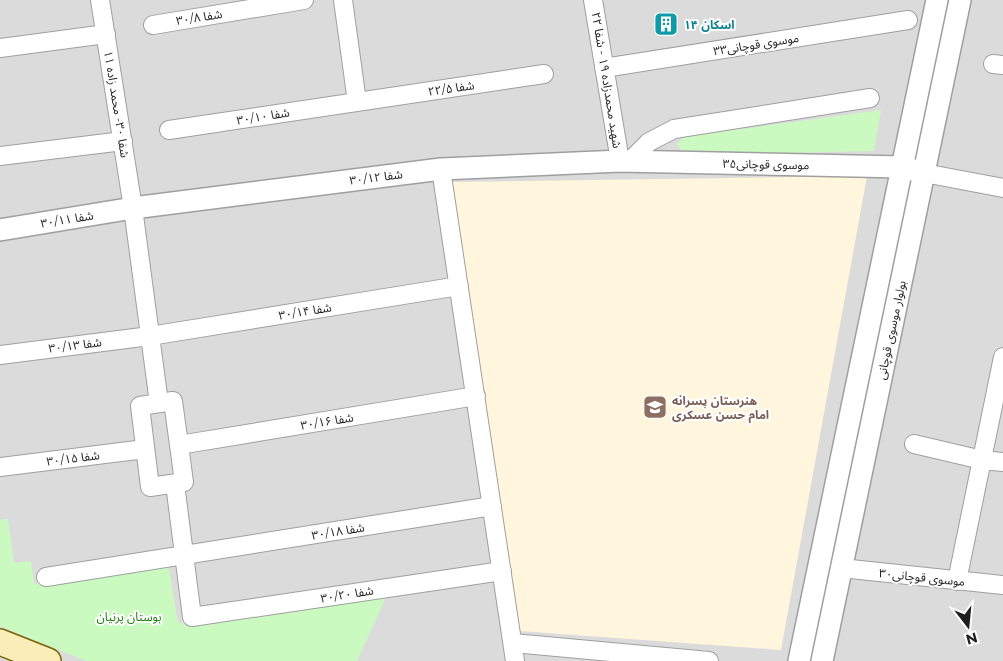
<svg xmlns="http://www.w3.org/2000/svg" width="1003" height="661" viewBox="0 0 1003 661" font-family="Montserrat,'Noto Sans Arabic',sans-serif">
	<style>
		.residential { fill: #dcdbdb }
		.education { fill: #fff6dd }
		.park { fill: #cbfac0 }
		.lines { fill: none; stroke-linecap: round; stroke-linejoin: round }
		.minor-casing { stroke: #9f9f9f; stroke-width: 20 }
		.tertiary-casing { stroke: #9f9f9f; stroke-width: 24 }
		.secondary-casing { stroke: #776603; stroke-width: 28 }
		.minor { stroke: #fff; stroke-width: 18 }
		.tertiary { stroke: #fff; stroke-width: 21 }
		.secondary { stroke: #faedb7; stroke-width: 25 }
		.labels { text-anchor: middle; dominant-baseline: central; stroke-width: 4; stroke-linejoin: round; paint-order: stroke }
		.street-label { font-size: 12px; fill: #1e1e1e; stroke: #fff }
		.culture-label { font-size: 12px; font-weight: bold; fill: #0d838f; stroke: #fff; text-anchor: start }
		.education-label { font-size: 12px; font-weight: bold; fill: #785e54; stroke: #fff; text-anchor: start }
		.park-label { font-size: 12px; fill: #1e7e0a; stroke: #fff }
	</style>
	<rect width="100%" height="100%" fill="#efe9e4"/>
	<path class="residential" d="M 0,0 L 1003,0 L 1003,661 L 0,661 Z"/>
	<path class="education" d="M 867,176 L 781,650 L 519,631 L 450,182 Z"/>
	<path class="park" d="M 881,110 L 874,151 L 697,155 L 681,150 L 677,144 L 684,137 Z
		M 8,519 L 14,563 L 31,561 L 34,584 L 168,564 L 178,623 L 387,595 L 357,661 L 86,661 L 0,626 L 0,520 Z"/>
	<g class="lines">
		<g class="minor-casing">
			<path id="minor" d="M 100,0 L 133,208 L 159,403
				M 343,0 L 357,102
				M 593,0 L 620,161
				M 153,25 L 304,0
				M 0,48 L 106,34
				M 993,64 L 1003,65
				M 604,68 L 908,20
				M 169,130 L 544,74
				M 0,156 L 123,141
				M 630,161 L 649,142 L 674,129 L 870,98
				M 441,169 L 515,661
				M 924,173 L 1003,188
				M 0,355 L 150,336 L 459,286
				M 173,401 L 184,482 L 150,487 L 140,406 Z
				M 914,444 L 982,460 L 1003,462
				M 179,445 L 476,396
				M 0,467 L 145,449
				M 175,484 L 192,617 L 502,571
				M 841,568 L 1003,585
				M 46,577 L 492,506
				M 957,581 L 1003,357
				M 513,643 L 709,661"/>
		</g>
		<g class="tertiary-casing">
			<path id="tertiary" d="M 0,230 L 133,208 L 441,169 L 620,161 L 902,167 L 924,173
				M 799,661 L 937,0
				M 822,661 L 960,0"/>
		</g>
		<g class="secondary-casing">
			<path id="secondary" d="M 0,642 L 48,661"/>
		</g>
		<use href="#minor" class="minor"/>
		<use href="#tertiary" class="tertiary"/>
		<use href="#secondary" class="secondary"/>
	</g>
	<defs>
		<g id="building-square" transform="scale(1.25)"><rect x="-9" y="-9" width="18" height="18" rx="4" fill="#0f9aa8" stroke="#fff"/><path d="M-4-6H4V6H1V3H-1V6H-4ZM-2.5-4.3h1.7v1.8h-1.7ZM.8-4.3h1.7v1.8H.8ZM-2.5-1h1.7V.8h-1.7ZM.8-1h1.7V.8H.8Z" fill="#fff"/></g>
		<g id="school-square" transform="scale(1.25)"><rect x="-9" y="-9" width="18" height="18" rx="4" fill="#8d6e63" stroke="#fff"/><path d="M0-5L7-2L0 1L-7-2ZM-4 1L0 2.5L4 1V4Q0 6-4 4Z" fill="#fff"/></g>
	</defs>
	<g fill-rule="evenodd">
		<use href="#building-square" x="666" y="24"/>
		<use href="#school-square" x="655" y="407"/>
	</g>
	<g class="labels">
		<g class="street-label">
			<text transform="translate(199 17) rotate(-9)">شفا ۳۰/۸</text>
			<text transform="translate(756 44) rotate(-9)">موسوی قوچانی۳۳</text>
			<text transform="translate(607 80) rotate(81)">شهید محمدزاده ۱۹ - شفا ۲۲</text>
			<text transform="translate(451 88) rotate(-8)">شفا ۲۲/۵</text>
			<text transform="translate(117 104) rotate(81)">شفا ۳۰- محمد زاده ۱۱</text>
			<text transform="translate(263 116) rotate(-9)">شفا ۳۰/۱۰</text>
			<text transform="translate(766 164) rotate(1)">موسوی قوچانی۳۵</text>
			<text transform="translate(376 177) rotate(-7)">شفا ۳۰/۱۲</text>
			<text transform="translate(67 219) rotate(-9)">شفا ۳۰/۱۱</text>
			<text transform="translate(305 311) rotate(-9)">شفا ۳۰/۱۴</text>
			<text transform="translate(891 330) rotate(-78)">بولوار موسوی قوچانی</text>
			<text transform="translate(75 345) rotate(-7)">شفا ۳۰/۱۳</text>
			<text transform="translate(327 421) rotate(-9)">شفا ۳۰/۱۶</text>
			<text transform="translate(73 458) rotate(-7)">شفا ۳۰/۱۵</text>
			<text transform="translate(338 531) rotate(-9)">شفا ۳۰/۱۸</text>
			<text transform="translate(922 577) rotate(6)">موسوی قوچانی۳۰</text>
			<text transform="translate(347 594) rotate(-9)">شفا ۳۰/۲۰</text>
		</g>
		<g class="culture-label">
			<text x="684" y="24">اسکان ۱۴</text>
		</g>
		<g class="education-label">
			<text x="672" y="400">هنرستان پسرانه<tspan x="672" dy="14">امام حسن عسکری</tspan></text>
		</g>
		<g class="park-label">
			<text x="129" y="616">بوستان پرنیان</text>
		</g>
	</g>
	<g transform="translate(968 626) rotate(164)" stroke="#ffffff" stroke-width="4" paint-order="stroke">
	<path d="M0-4L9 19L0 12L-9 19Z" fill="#1e1e1e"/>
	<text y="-8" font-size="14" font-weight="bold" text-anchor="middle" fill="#1e1e1e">N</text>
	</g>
</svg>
